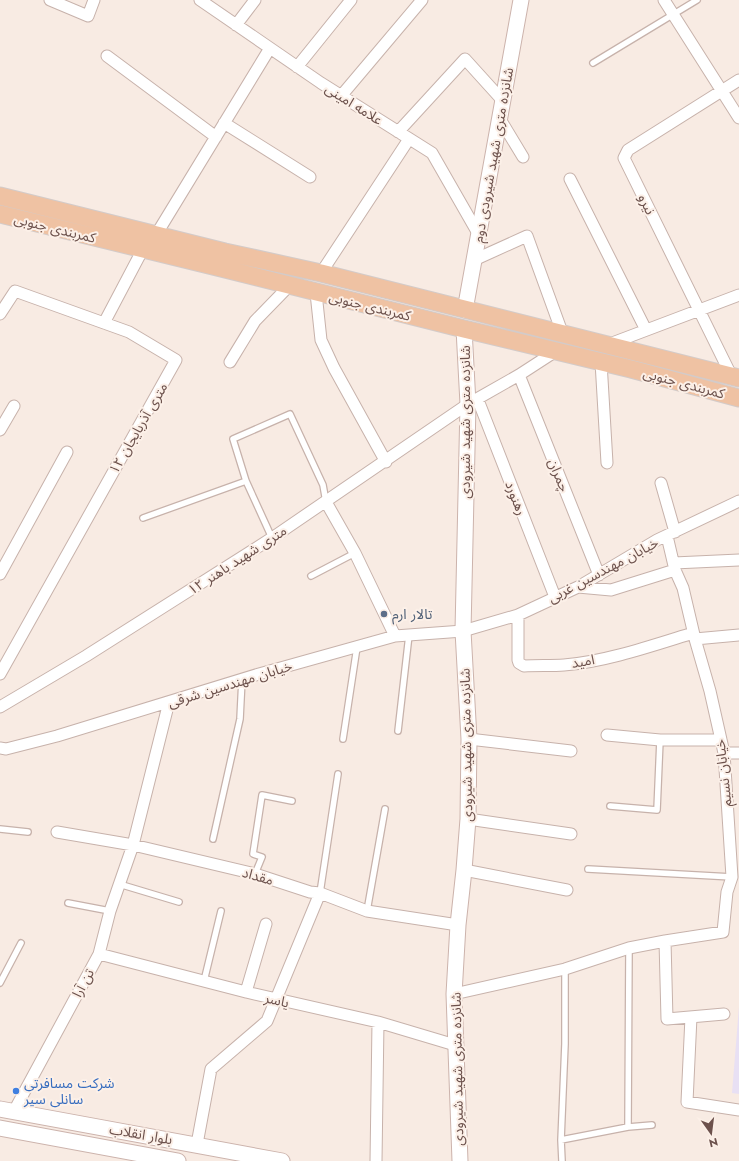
<svg xmlns="http://www.w3.org/2000/svg" width="739" height="1161" viewBox="0 0 739 1161" font-family="Jost,'Noto Sans Arabic',sans-serif">
	<style>
		.education { fill: #e8e0f4 }
		.lines { fill: none; stroke-linecap: round; stroke-linejoin: round }
		.lane-casing { stroke: #c7b2ab; stroke-width: 8 }
		.street-casing { stroke: #c7b2ab; stroke-width: 13 }
		.secondary-casing { stroke: #ccb3ac; stroke-width: 17 }
		.primary-casing { stroke: #d3cbc9; stroke-width: 19 }
		.lane { stroke: #fff; stroke-width: 5.5 }
		.street { stroke: #fff; stroke-width: 11 }
		.secondary { stroke: #fff; stroke-width: 15 }
		.primary { stroke: #efc2a3; stroke-width: 17 }
		.service-dot { fill: #5c6f8a; stroke: #fcf0e8; stroke-width: 1.5 }
		.shop-dot { fill: #3f7fe0; stroke: #fcf0e8; stroke-width: 1.5 }
		.labels { text-anchor: middle; dominant-baseline: central; stroke-width: 4; stroke-linejoin: round; paint-order: stroke }
		.street-label { font-size: 14px; fill: #6c514c; stroke: #fcf0e8 }
		.service-label { font-size: 14px; fill: #4e5e75; stroke: #fcf0e8; text-anchor: start }
		.shop-label { font-size: 14px; fill: #366cbe; stroke: #fcf0e8; text-anchor: start }
	</style>
	<rect width="100%" height="100%" fill="#f8ebe3"/>
	<path class="education" d="M 739,1007 L 739,1094 L 732,1093 Z"/>
	<g class="lines">
		<g class="lane-casing">
			<path id="lane" d="M 593,63 L 697,0
				M 143,518 L 246,481
				M 272,538 L 246,481 L 233,439 L 290,414 L 323,485 L 326,502
				M 311,576 L 355,553
				M 398,731 L 409,635
				M 343,739 L 357,647
				M 610,806 L 657,810 L 660,740
				M 0,829 L 28,832
				M 213,839 L 240,719 L 242,679
				M 588,869 L 732,877
				M 255,874 L 262,857 L 253,854 L 262,795 L 292,801
				M 119,884 L 179,902
				M 320,893 L 338,774
				M 68,903 L 110,911
				M 367,911 L 385,809
				M 204,981 L 221,911
				M 0,983 L 21,943
				M 628,1127 L 629,948
				M 561,1140 L 628,1127 L 652,1125
				M 562,1161 L 561,1140 L 565,1044 L 565,969"/>
		</g>
		<g class="street-casing">
			<path id="street" d="M 50,0 L 88,16 L 94,0
				M 200,0 L 321,83 L 432,153 L 479,235
				M 664,0 L 739,118
				M 236,25 L 255,0
				M 107,56 L 216,137
				M 297,67 L 351,0
				M 341,96 L 422,0
				M 500,119 L 523,157
				M 224,123 L 310,177
				M 398,132 L 465,59 L 503,101
				M 570,179 L 646,330
				M 156,235 L 270,48
				M 474,260 L 527,236 L 563,335
				M 321,273 L 409,139
				M 316,293 L 321,340 L 334,368 L 386,462
				M 0,314 L 15,291 L 129,332 L 176,360 L 0,674
				M 104,323 L 143,249
				M 607,345 L 739,295
				M 230,362 L 255,321 L 290,285
				M 601,362 L 607,463
				M 519,375 L 599,575
				M 732,377 L 624,158 L 628,150 L 739,80
				M 478,400 L 555,597
				M 0,430 L 14,406
				M 661,483 L 675,532
				M 326,502 L 355,553 L 395,636
				M 674,563 L 739,560
				M 0,574 L 67,452
				M 578,587 L 611,590 L 675,570
				M 518,615 L 518,660 L 519,663 L 524,666 C 537,665 551,666 564,665 C 605,662 654,645 693,633
				M 695,639 L 739,635
				M 0,707 L 86,656 L 272,538 L 468,404 L 519,375 L 556,351
				M 607,735 L 660,740 L 721,740
				M 469,739 L 571,751
				M 0,748 L 6,749 L 57,736 L 259,674 L 395,636 L 463,631 L 518,615 L 578,587 L 657,540 L 739,501
				M 724,753 L 739,753
				M 468,819 L 571,834
				M 57,832 L 133,845 L 255,874 L 310,892 L 320,893 L 367,911 L 458,925
				M 464,870 L 567,890
				M 665,941 L 667,1019 L 724,1014
				M 99,954 L 246,992 L 378,1022 L 455,1045
				M 246,992 L 266,924
				M 454,994 L 565,969 L 629,948 L 665,941 L 723,932 L 727,892 L 732,877 L 724,753 L 710,691 L 695,639 L 683,588 L 675,570 L 667,536
				M 691,1017 L 687,1102 L 739,1110
				M 14,1111 L 99,954 L 110,911 L 133,845 L 169,702
				M 197,1144 L 211,1069 L 267,1021 L 320,893
				M 376,1161 L 378,1022"/>
		</g>
		<g class="secondary-casing">
			<path id="secondary" d="M 465,310 L 521,0
				M 0,1109 L 282,1161
				M 0,1128 L 178,1161
				M 460,1161 L 454,994 L 458,925 L 464,870 L 468,819 L 469,739 L 463,631 L 468,404 L 464,329"/>
		</g>
		<g class="primary-casing">
			<path id="primary" d="M 0,196 L 225,252 L 321,273 L 739,378
				M 0,214 L 217,267 L 464,329 L 631,369 L 739,398"/>
		</g>
		<use href="#lane" class="lane"/>
		<use href="#street" class="street"/>
		<use href="#secondary" class="secondary"/>
		<use href="#primary" class="primary"/>
	</g>
	<circle class="service-dot" cx="384" cy="614" r="4"/>
	<circle class="shop-dot" cx="16" cy="1091" r="4"/>
	<g class="labels">
		<g class="street-label">
			<text transform="translate(354 104) rotate(32)">علامه امینی</text>
			<text transform="translate(493 155) rotate(-80)">شانزده متری شهید شیرودی دوم</text>
			<text transform="translate(647 204) rotate(64)">نیرو</text>
			<text transform="translate(55 228) rotate(14)">کمربندی جنوبی</text>
			<text transform="translate(370 306) rotate(14)">کمربندی جنوبی</text>
			<text transform="translate(684 383) rotate(15)">کمربندی جنوبی</text>
			<text transform="translate(465 422) rotate(-90)">شانزده متری شهید شیرودی</text>
			<text transform="translate(138 428) rotate(-60)">۱۲ متری آذربایجان</text>
			<text transform="translate(559 475) rotate(68)">چمران</text>
			<text transform="translate(516 498) rotate(69)">رهنورد</text>
			<text transform="translate(237 560) rotate(-33)">۱۲ متری شهید باهنر</text>
			<text transform="translate(603 570) rotate(-28)">خیابان مهندسین غربی</text>
			<text transform="translate(583 661) rotate(-10)">امید</text>
			<text transform="translate(230 684) rotate(-17)">خیابان مهندسین شرقی</text>
			<text transform="translate(466 745) rotate(-91)">شانزده متری شهید شیرودی</text>
			<text transform="translate(723 773) rotate(-96)">خیابان نسیم</text>
			<text transform="translate(258 876) rotate(16)">مقداد</text>
			<text transform="translate(83 983) rotate(-62)">تن آرا</text>
			<text transform="translate(277 1000) rotate(13)">یاسر</text>
			<text transform="translate(457 1069) rotate(-91)">شانزده متری شهید شیرودی</text>
			<text transform="translate(141 1134) rotate(10)">بلوار انقلاب</text>
		</g>
		<g class="service-label">
			<text x="392" y="614">تالار ارم</text>
		</g>
		<g class="shop-label">
			<text x="24" y="1083">شرکت مسافرتی<tspan x="24" dy="16">سانلی سیر</tspan></text>
		</g>
	</g>
	<g transform="translate(711 1133) rotate(166)" stroke="#fcf0e8" stroke-width="3" paint-order="stroke">
	<path d="M0-3L7 15L0 10L-7 15Z" fill="#6c514c"/>
	<text y="-6" font-size="11" font-weight="bold" text-anchor="middle" fill="#6c514c">N</text>
	</g>
</svg>
